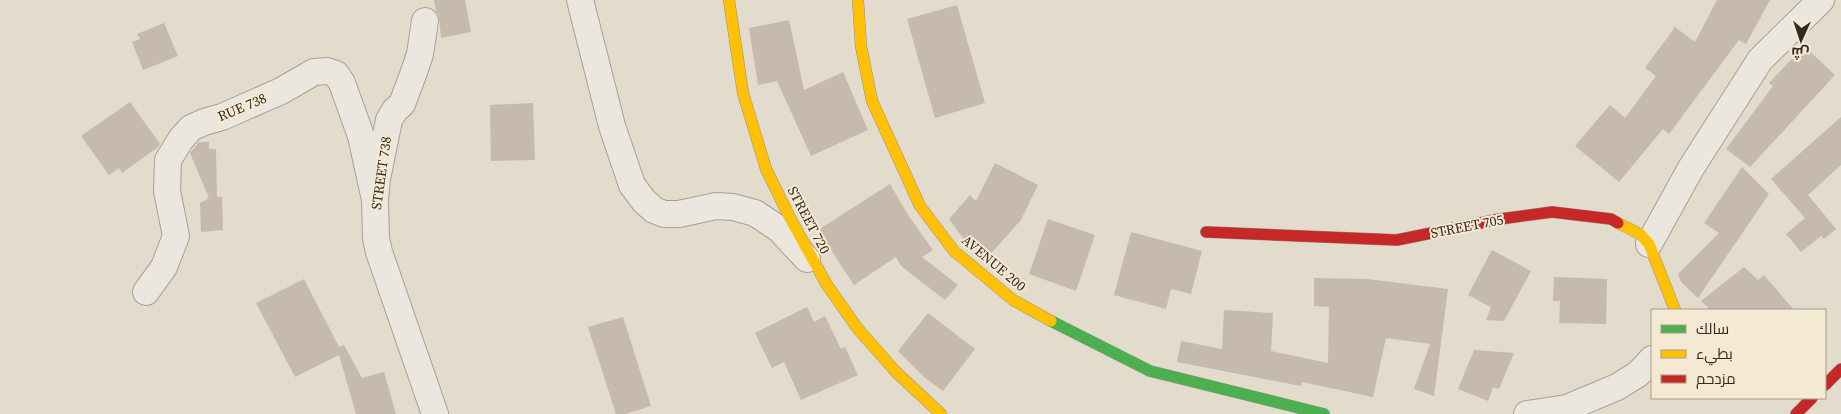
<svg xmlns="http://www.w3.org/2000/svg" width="1841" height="414" viewBox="0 0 1841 414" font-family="'Source Serif 4',Cairo,serif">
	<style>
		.building { fill: #c6b9ad }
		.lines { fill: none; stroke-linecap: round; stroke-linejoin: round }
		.street-casing { stroke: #a8a096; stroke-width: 28 }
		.fast-casing { stroke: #989085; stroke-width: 12 }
		.slow-casing { stroke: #989085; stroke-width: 12 }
		.jam-casing { stroke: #989085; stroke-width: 12 }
		.street { stroke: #ebe6de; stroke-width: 26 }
		.fast { stroke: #4caf50; stroke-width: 11 }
		.slow { stroke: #ffc107; stroke-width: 11 }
		.jam { stroke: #c62828; stroke-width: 11 }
		.labels { text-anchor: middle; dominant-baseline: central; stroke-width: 4; stroke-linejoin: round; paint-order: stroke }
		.street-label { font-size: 14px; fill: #36291e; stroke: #f4e9d2 }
	</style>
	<rect width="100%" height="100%" fill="#e3dbcc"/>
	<path class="building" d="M 434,0 L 465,0 L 471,32 L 441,38 L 439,16 L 436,12 Z
		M 1717,0 L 1770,0 L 1746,44 L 1739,40 L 1669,134 L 1663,129 L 1619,182 L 1575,146 L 1610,105 L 1625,118 L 1656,76 L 1645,68 L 1675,27 L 1695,42 Z
		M 957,5 L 985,103 L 935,118 L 907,19 Z
		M 789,20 L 804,90 L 843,72 L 868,130 L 811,156 L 777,81 L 758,85 L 749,28 Z
		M 164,23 L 178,56 L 143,70 L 132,42 L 140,39 L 137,34 Z
		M 1804,46 L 1835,75 L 1750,167 L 1726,149 L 1773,86 L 1769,83 Z
		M 130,102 L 160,144 L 158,147 L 122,173 L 119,168 L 109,175 L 81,136 Z
		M 533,103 L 535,160 L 491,161 L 490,105 Z
		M 1841,117 L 1841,165 L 1808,195 L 1836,229 L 1824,239 L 1821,236 L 1801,252 L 1786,234 L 1805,218 L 1771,179 Z
		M 199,142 L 209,142 L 209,149 L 216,149 L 217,197 L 222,197 L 223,230 L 201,232 L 200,203 L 209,198 L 190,153 Z
		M 995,163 L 1038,185 L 1021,220 L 987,258 L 963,238 L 949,219 L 970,195 L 976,201 Z
		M 1742,167 L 1769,194 L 1698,298 L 1681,282 L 1678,274 L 1719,233 L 1704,223 Z
		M 890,184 L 908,215 L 933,250 L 922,257 L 958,285 L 945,300 L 901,266 L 896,257 L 854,285 L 818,230 Z
		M 1048,219 L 1095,235 L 1076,291 L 1029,274 Z
		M 1131,232 L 1202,251 L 1191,294 L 1171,289 L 1166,309 L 1114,295 Z
		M 1492,250 L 1531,271 L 1504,321 L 1486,320 L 1491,307 L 1468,295 Z
		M 1744,267 L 1758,280 L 1764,275 L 1794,310 L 1711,310 L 1701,301 Z
		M 1554,277 L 1607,279 L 1606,324 L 1559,323 L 1560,301 L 1553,301 Z
		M 1314,278 L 1367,279 L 1448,289 L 1434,396 L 1414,389 L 1430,344 L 1386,338 L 1373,397 L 1302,382 L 1301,386 L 1177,362 L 1181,341 L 1222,349 L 1224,310 L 1273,313 L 1271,351 L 1328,363 L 1329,307 L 1314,306 Z
		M 304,279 L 339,347 L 344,345 L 362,378 L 384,372 L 396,414 L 356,414 L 339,355 L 295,377 L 256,303 Z
		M 807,307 L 814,322 L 825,316 L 841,349 L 845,347 L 858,375 L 801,400 L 784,362 L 772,368 L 755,333 Z
		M 928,313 L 975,349 L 943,391 L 925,378 L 898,351 Z
		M 623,317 L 651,406 L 625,414 L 616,414 L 588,327 Z
		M 1474,350 L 1514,353 L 1499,389 L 1493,387 L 1488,401 L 1458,389 Z"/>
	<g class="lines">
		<g class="street-casing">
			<path id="street" d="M 580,0 L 612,126 L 632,185 L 644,201 L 654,210 L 664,214 L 679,214 L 716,206 L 733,207 L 755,213 L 779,229 L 807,259
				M 425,21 L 420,54 L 414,72 L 402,104 L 395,110 L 389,120 L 387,130 L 377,179 L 375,200 L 376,238 L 379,252 L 435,414
				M 1649,244 L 1691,168 L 1760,60 L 1821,0
				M 146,292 L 164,267 L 176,236 L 167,191 L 168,160 L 181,139 L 191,128 L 204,122 L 222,117 L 281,91 L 314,72 L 327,71 L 336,74 L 342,83 L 361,136 L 375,200
				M 1527,414 L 1567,408 L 1617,387 L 1638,374 L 1652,359"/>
		</g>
		<g class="fast-casing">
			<path id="fast" d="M 1051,321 L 1150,371 L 1324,414"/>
		</g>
		<g class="slow-casing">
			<path id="slow" d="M 729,0 L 743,93 L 766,169 L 790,218 L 827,285 L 858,329 L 896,372 L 941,414
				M 858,0 L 861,46 L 872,101 L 920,206 L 954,251 L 1013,300 L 1051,321
				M 1618,223 L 1640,234 L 1649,244 L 1675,310"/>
		</g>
		<g class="jam-casing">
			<path id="jam" d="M 1206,232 L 1397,240 L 1500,219 L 1552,212 L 1611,219 L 1618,223
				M 1825,385 L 1841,369
				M 1796,414 L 1812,398"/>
		</g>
		<use href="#street" class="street"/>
		<use href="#fast" class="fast"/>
		<use href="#slow" class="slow"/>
		<use href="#jam" class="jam"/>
	</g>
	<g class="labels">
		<g class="street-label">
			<text transform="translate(242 107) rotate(-23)">RUE 738</text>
			<text transform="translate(381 173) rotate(-82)">STREET 738</text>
			<text transform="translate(809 220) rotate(62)">STREET 720</text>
			<text transform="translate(1467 226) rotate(-11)">STREET 705</text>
			<text transform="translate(994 263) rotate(40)">AVENUE 200</text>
		</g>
	</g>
	<rect x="1651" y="309" width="175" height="90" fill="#f4e9d2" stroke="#a89c8a"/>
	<rect x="1661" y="325" width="25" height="8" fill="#4caf50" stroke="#a89c8a"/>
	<text x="1696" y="334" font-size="15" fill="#36291e">سالك</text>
	<rect x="1661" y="350" width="25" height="8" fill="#ffc107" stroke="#a89c8a"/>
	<text x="1696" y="359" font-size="15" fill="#36291e">بطيء</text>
	<rect x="1661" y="375" width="25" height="8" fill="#c62828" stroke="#a89c8a"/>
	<text x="1696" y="384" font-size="15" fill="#36291e">مزدحم</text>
	<g transform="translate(1801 40) rotate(183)" stroke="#f4e9d2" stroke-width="4" paint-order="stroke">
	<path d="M0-4L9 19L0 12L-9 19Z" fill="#36291e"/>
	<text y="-8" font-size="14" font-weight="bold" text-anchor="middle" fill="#36291e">ش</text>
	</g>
</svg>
